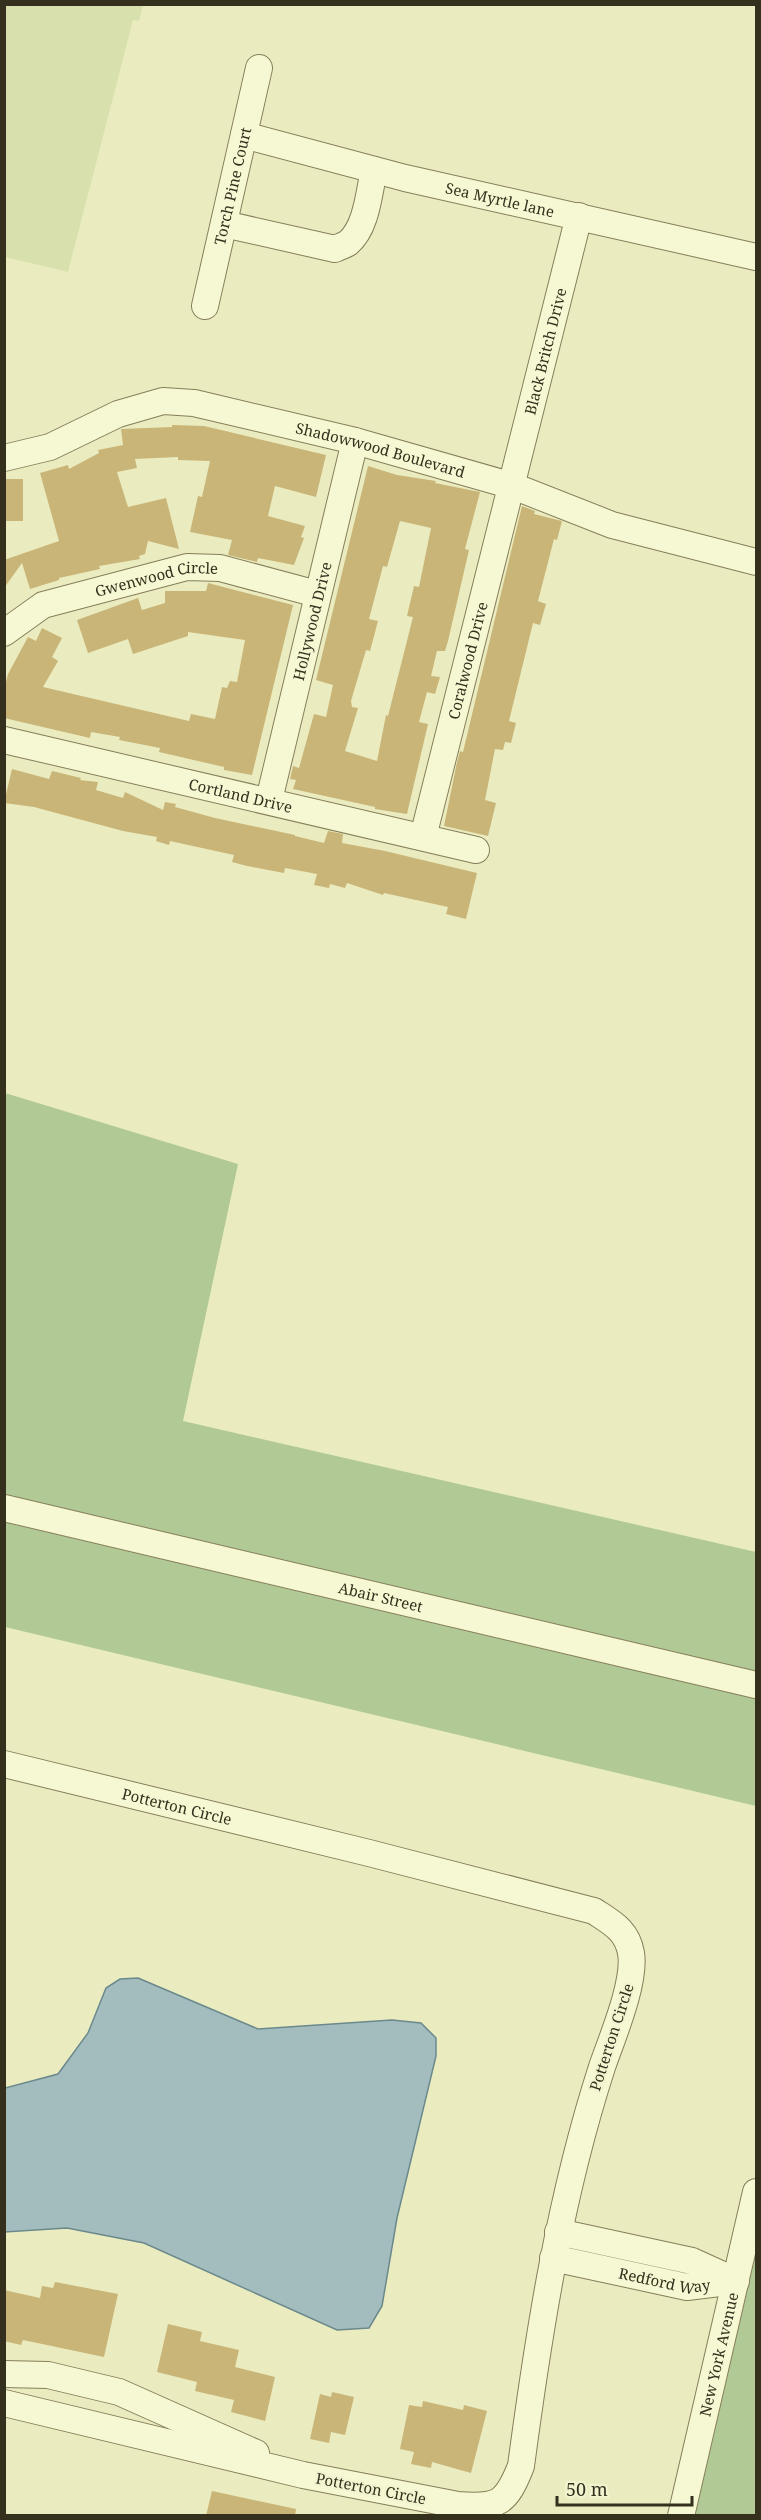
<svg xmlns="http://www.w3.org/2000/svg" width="761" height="2520" viewBox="0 0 761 2520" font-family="'Noto Serif',serif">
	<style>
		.farmland { fill: #d8e1ae }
		.green { fill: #b1c995 }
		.water { fill: #a3bdbe; stroke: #6b898c; stroke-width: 1.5 }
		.building { fill: #c9b577; fill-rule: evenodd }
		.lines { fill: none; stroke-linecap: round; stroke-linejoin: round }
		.minor-casing { stroke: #857f59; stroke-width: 28 }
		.minor { stroke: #f6f7d3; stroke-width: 26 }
		.labels { text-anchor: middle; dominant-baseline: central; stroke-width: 4.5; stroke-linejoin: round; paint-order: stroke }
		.street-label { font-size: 15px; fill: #35301d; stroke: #f2f4d0 }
	</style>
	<rect width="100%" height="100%" fill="#eaecc0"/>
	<path class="farmland" d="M 5,4 L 143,5 L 139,21 L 133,20 L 68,272 L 5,257 Z"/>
	<path class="green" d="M 5,1093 L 238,1164 L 183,1421 L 756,1552 L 756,1806 L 5,1627 Z
		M 756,2238 L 756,2515 L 692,2516 Z"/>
	<path class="water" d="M 138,1978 L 258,2029 L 392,2020 L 421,2023 L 436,2038 L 436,2056 L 397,2218 L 382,2306 L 369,2328 L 337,2330 L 144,2243 L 67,2228 L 5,2232 L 5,2088 L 58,2074 L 88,2033 L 106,1988 L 120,1979 Z"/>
	<path class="building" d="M 172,425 L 204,426 L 326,455 L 316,497 L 275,486 L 268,516 L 305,526 L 301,537 L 304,538 L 294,565 L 258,558 L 257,562 L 228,555 L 232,540 L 190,532 L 198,496 L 202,497 L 210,461 L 178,460 L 178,457 L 135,459 L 137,468 L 117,472 L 128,507 L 166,498 L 179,549 L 148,541 L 145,554 L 139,556 L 140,559 L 99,566 L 100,569 L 59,578 L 59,580 L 30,589 L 22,563 L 4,588 L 4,560 L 59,541 L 40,473 L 68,465 L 69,469 L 99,453 L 98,450 L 123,445 L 121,429 L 172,427 Z
		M 368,466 L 397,475 L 436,481 L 435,483 L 480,492 L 465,549 L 469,550 L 448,641 L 445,651 L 437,651 L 431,676 L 440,677 L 435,694 L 427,692 L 419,722 L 428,724 L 407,814 L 375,809 L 375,807 L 293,789 L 296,780 L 290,779 L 293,766 L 299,768 L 314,714 L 326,717 L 333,685 L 316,680 ZM 400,521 L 431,528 L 419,587 L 414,586 L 407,616 L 413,617 L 388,716 L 386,715 L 377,761 L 345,751 L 358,708 L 352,707 L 351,701 L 366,650 L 370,651 L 378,621 L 369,619 L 383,566 L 387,567 Z
		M 4,479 L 23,479 L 23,521 L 4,521 Z
		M 522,506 L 535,511 L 534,514 L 562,521 L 557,540 L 554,539 L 538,601 L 546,604 L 540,625 L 533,623 L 509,721 L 516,723 L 511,743 L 505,742 L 503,750 L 495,749 L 485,800 L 496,803 L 488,836 L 444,826 L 457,762 L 460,751 L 463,752 Z
		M 208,583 L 293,605 L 252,775 L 224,770 L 224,767 L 159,752 L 160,748 L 119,740 L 120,737 L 91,732 L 90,738 L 4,718 L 4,690 L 8,674 L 28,637 L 36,641 L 42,628 L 62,638 L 52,657 L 58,661 L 43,687 L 189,721 L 191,714 L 215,719 L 222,687 L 227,688 L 230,681 L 237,682 L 245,640 L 188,632 L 188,636 L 133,654 L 128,639 L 88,653 L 77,620 L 138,598 L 142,610 L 165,603 L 165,591 L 206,591 Z
		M 12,769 L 49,779 L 52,771 L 81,778 L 80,780 L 98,782 L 96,790 L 123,798 L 125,792 L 163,810 L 165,802 L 176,804 L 175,807 L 215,818 L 295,835 L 295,836 L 324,843 L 328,831 L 343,834 L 342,843 L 385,851 L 477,873 L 466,919 L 446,914 L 448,907 L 384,893 L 383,895 L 347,883 L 345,888 L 330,884 L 329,888 L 314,885 L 317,874 L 285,868 L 284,873 L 247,866 L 232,862 L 234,855 L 170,841 L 169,845 L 156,841 L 157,837 L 123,831 L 34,807 L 4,803 Z
		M 55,2282 L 118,2294 L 104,2357 L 23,2340 L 21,2345 L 4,2341 L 4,2290 L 40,2298 L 42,2286 L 53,2288 Z
		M 168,2324 L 202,2332 L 200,2341 L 239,2350 L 235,2367 L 275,2377 L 265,2421 L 231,2412 L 234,2400 L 195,2391 L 197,2382 L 157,2372 Z
		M 332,2392 L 354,2397 L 345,2435 L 331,2432 L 329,2443 L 310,2439 L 320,2394 L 331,2397 Z
		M 423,2401 L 463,2410 L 464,2405 L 487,2411 L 471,2473 L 432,2462 L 431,2468 L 411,2464 L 414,2452 L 400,2449 L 409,2405 L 422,2407 Z
		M 212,2491 L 296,2509 L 295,2516 L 206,2516 Z"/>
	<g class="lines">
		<g class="minor-casing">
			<g id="minor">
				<path id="s1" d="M 244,135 L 405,178 L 756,257"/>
				<path d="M 224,224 L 335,249 C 339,247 345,245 348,243 C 367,227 369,192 374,170"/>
				<path id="s2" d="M 205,306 L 259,68"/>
				<path id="s3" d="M 4,458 L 50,447 L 118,414 L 163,401 L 194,403 L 355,441 L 513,486 L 612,525 L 756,562"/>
				<path id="s4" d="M 4,633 L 43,605 L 187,567 L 220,568 L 317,594"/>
				<path id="s5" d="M 4,740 L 476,850"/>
				<path id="s6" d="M 269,800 L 355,441"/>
				<path id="s7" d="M 423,837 L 579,216"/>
				<path id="s8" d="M 4,1508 L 756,1685"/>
				<path id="s9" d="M 4,1764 L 369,1853 L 594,1911 C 612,1923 627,1930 631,1953 C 636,1982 612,2038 602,2067 C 560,2197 539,2331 521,2466 C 506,2504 498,2508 458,2505 L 303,2475 L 4,2403"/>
				<path id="s10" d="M 553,2258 L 687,2287 L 736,2281 L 692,2261 L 558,2232"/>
				<path d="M 4,2374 L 48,2375 L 119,2392 L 256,2453"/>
				<path id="s11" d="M 681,2516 L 756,2192"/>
			</g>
		</g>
		<use href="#minor" class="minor"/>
	</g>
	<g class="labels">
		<g class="street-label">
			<text stroke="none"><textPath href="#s2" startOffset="123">Torch Pine Court</textPath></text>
			<text stroke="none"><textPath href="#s1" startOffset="264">Sea Myrtle lane</textPath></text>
			<text stroke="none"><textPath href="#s7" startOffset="501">Black Britch Drive</textPath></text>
			<text stroke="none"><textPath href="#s3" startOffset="393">Shadowwood Boulevard</textPath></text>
			<text stroke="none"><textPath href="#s4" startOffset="165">Gwenwood Circle</textPath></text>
			<text stroke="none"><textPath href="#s6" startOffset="184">Hollywood Drive</textPath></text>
			<text stroke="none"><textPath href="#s7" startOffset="182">Coralwood Drive</textPath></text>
			<text stroke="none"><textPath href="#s5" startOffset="243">Cortland Drive</textPath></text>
			<text stroke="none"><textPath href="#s8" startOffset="387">Abair Street</textPath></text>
			<text stroke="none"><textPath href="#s9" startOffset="178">Potterton Circle</textPath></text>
			<text transform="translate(611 2037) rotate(-72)">Potterton Circle</text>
			<text stroke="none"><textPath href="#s10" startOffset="114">Redford Way</textPath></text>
			<text stroke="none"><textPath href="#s11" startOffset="166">New York Avenue</textPath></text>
			<text transform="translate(371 2488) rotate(11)">Potterton Circle</text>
		</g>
	</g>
	<rect width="761" height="2520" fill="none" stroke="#35301d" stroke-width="12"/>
	<path d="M557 2496v9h135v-9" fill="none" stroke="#35301d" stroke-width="3"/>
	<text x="566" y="2496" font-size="18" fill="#35301d" stroke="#f2f4d0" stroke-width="4.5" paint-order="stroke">50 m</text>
</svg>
